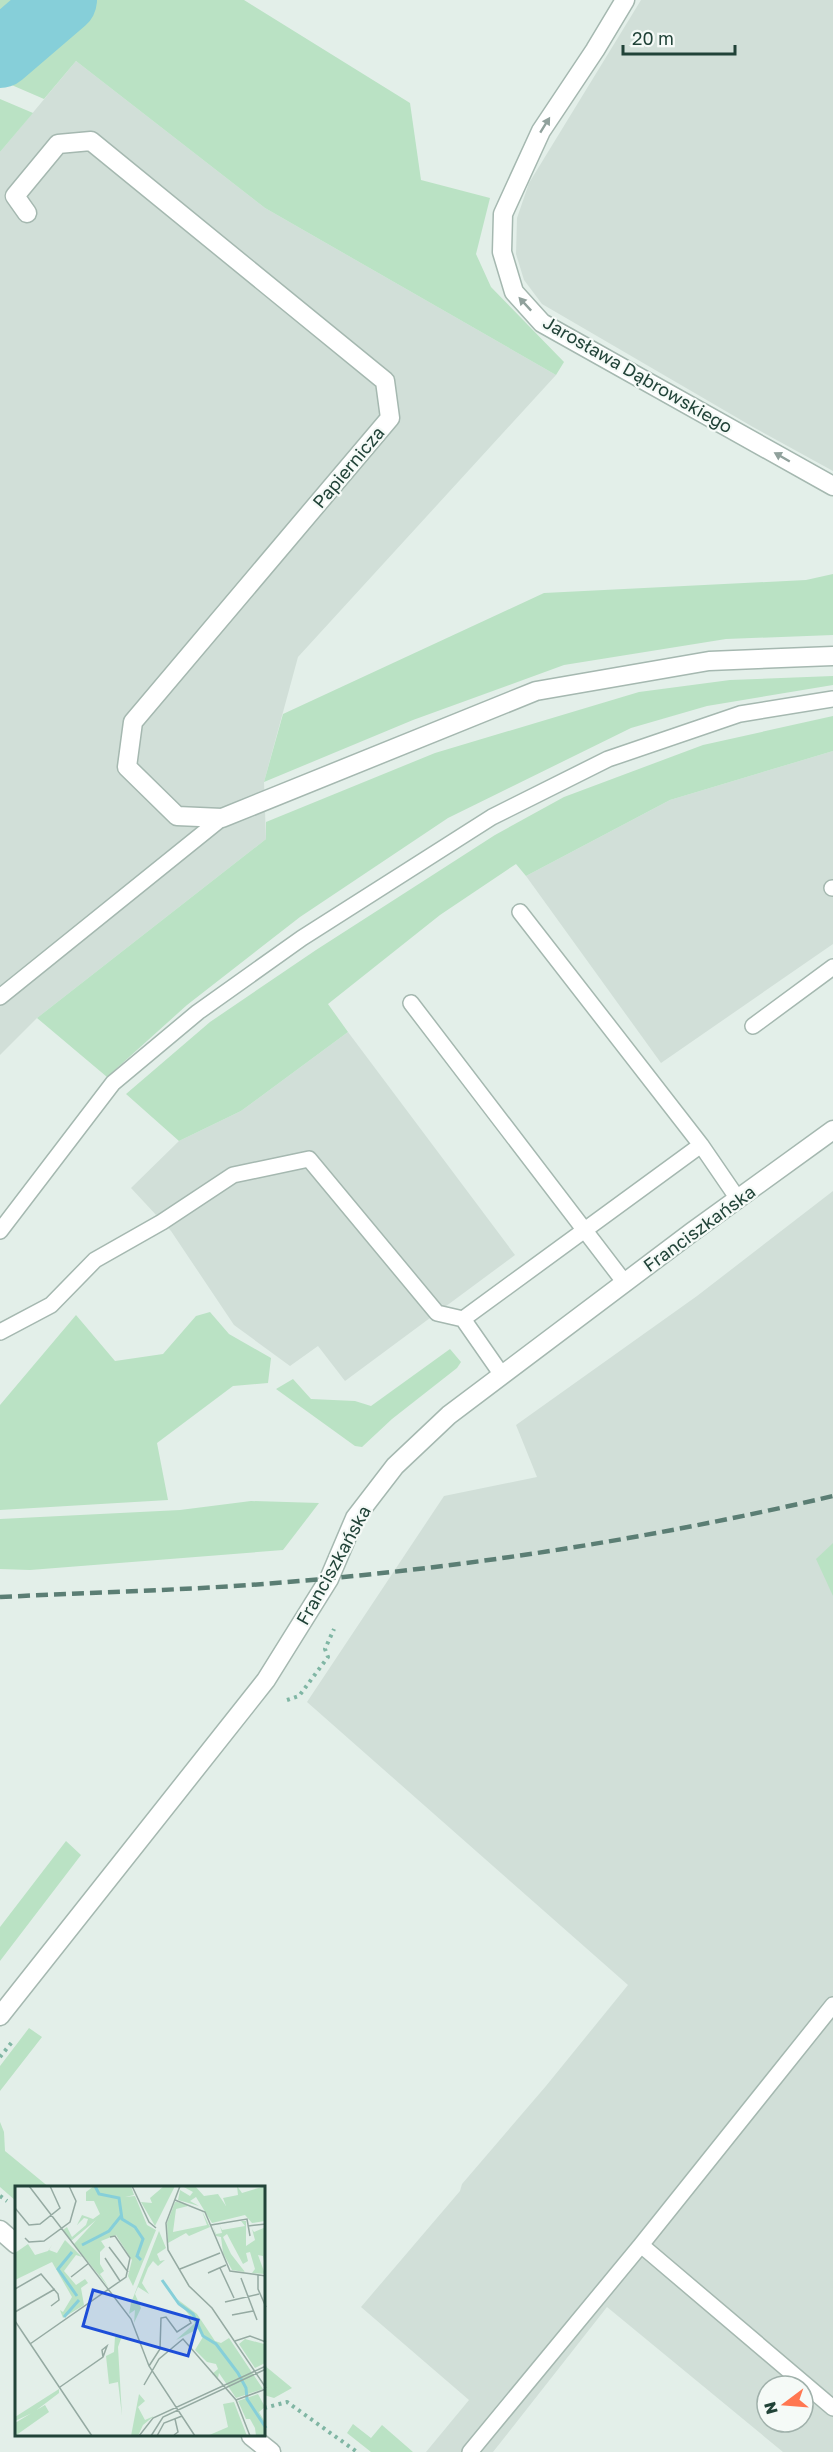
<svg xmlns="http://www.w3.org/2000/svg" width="833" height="2452" viewBox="0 0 833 2452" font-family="'Golos Text',sans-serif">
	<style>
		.built { fill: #d1dfd8; fill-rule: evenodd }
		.green { fill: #bae2c4 }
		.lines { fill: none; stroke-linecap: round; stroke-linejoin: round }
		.river { stroke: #86cfd9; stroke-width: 68 }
		.lane-casing { stroke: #a5b8b0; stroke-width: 18 }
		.street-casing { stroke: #a5b8b0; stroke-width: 21 }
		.path { stroke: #80b6a4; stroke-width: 4; stroke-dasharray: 3 4.5; stroke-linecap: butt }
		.lane { stroke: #fff; stroke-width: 15 }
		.street { stroke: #fff; stroke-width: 18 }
		.rail { stroke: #5b7e74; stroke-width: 4.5; stroke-dasharray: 12 6; stroke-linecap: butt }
		.oneway { fill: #90a19c }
		.labels { text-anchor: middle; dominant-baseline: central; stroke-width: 4.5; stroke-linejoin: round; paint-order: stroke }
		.street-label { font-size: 18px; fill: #214338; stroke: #f5faf7 }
		.inset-river { fill: none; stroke: #86cfd9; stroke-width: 3 }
		.inset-road { fill: none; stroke: #95aaa2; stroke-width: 1.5 }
		.view { fill: #1d4ed8; fill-opacity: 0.15; stroke: #1d4ed8; stroke-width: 3 }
		.inset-edge { fill: none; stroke: #214338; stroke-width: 3 }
	</style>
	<rect width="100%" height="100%" fill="#e3efe9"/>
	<path class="built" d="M 641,0 L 833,0 L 833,471 L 753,427 L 542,304 L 524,280 L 516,254 L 517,218 L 529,183 Z
		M 76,61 L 265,208 L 556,375 L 298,657 L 264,782 L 266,839 L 37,1018 L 0,1055 L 0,152 Z
		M 833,751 L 833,944 L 661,1063 L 526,876 L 670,800 Z
		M 348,1032 L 515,1255 L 345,1381 L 318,1346 L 290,1366 L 234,1325 L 171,1231 L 131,1188 L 179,1141 L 241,1111 Z
		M 833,1191 L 833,2452 L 783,2452 L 607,2307 L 493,2452 L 426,2452 L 469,2400 L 361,2307 L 460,2191 L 462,2184 L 546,2086 L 628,1985 L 307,1702 L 444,1496 L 537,1477 L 516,1425 L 697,1296 ZM 767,2386 L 803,2386 L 803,2422 L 767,2422 Z"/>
	<path class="green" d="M 0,0 L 244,0 L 410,103 L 421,180 L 490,198 L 476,254 L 491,287 L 564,362 L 556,375 L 265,208 L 76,61 L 44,99 L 0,80 Z
		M 0,99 L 33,113 L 0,152 Z
		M 833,574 L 833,635 L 726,639 L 564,665 L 413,720 L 264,782 L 283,714 L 544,593 L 806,580 Z
		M 833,676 L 833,685 L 707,706 L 631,728 L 448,818 L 300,917 L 187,1005 L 107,1077 L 37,1018 L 266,839 L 266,822 L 435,753 L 639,692 L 730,680 Z
		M 833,716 L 833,751 L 670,800 L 526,876 L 516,864 L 440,915 L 328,1004 L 348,1032 L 241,1111 L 179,1141 L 126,1094 L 210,1022 L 316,950 L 495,835 L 564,797 L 703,745 Z
		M 210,1312 L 229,1334 L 271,1358 L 268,1383 L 233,1386 L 157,1443 L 168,1500 L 0,1510 L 0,1405 L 76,1315 L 115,1361 L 163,1354 L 196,1316 Z
		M 450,1349 L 461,1362 L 457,1368 L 392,1419 L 362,1447 L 355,1446 L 276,1389 L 293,1379 L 311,1399 L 355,1401 L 371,1406 Z
		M 251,1501 L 319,1503 L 283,1550 L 30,1570 L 0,1569 L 0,1519 L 180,1510 Z
		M 833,1543 L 833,1596 L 816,1559 Z
		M 66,1841 L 81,1855 L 0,1961 L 0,1927 Z
		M 29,2028 L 42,2037 L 0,2091 L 0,2066 Z
		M 0,2122 L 4,2132 L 5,2151 L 50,2188 L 16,2188 L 16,2201 L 0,2187 Z
		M 264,2365 L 292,2388 L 274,2398 L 264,2395 Z
		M 353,2424 L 371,2438 L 382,2425 L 413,2452 L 371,2452 L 347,2433 Z"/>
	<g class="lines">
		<path class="river" d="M 0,54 L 63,0"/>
		<g class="lane-casing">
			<path id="lane" d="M 832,888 L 833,888
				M 0,997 L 222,818
				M 411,1003 L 625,1283
				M 753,1026 L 833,967
				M 701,1145 L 738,1199
				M 0,1231 L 113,1083 L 198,1012 L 302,938 L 492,817 L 608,759 L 740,714 L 833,699
				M 463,1319 L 701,1145 L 520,912
				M 0,1332 L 51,1305 L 95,1260 L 162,1222 L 233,1175 L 309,1159 L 437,1313 L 463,1319 L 502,1375
				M 641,2245 L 833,2408
				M 470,2452 L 641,2245 L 833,2005"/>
		</g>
		<g class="street-casing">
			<path id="street" d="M 625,0 L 595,50 L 541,131 L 503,214 L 502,252 L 514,292 L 542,323 L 833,486
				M 27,213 L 15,196 L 58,144 L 91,141 L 385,381 L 390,418 L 133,722 L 127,767 L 177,816 L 222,818 L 536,691 L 709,661 L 833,656
				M 0,2016 L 266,1680 L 329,1579 L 355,1518 L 395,1466 L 449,1415 L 692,1232 L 833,1130
				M 0,2230 L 16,2244
				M 251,2436 L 271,2452"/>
		</g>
		<path class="path" d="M 287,1700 L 299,1696 L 328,1657 L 325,1649 L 334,1629
			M 0,2057 L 12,2042
			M 0,2196 L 7,2201
			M 264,2408 L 287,2402 L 357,2452"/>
		<use href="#lane" class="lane"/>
		<use href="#street" class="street"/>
		<path class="rail" d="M 0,1597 C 100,1592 200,1590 299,1581 C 478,1566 658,1537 833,1496"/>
	</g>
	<defs><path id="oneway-solid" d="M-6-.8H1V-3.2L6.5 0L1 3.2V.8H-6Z" transform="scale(1.5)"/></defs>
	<g class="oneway">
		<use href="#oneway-solid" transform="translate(545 125) rotate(-58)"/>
		<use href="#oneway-solid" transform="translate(525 304) rotate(-133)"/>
		<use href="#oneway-solid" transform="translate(782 457) rotate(-150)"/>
	</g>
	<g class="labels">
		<g class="street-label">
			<text transform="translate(638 374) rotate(30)">Jarosława Dąbrowskiego</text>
			<text transform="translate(348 467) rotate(-50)">Papiernicza</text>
			<text transform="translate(699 1228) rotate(-36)">Franciszkańska</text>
			<text transform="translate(333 1565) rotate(-61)">Franciszkańska</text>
		</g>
	</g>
	<g transform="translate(15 2186)">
		<rect width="250" height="250" fill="#e3efe9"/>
		<path d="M 79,0 L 116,0 L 119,9 L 110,11 L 120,10 L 132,39 L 141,44 L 118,100 L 113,90 L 117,74 L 101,49 L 86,55 L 90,61 L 85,66 L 85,78 L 89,85 L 85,88 L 94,102 L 59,58 L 81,34 L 56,55 L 48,44 L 52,41 L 57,51 L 71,39 L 73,33 L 69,32 L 62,39 L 67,29 L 78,33 L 85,28 L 79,15 L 71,15 L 71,6 ZM 149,0 L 160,0 L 140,40 L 126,16 L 137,17 L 135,12 ZM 167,0 L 180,0 L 189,10 L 203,8 L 211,20 L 208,12 L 223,9 L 222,0 L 227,7 L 250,0 L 250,35 L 237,37 L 230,29 L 197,37 L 181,11 L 175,15 L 184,20 L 163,14 L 165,4 L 175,10 L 178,6 ZM 160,16 L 162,16 L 173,19 L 173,20 L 161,23 L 158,46 L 192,39 L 187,25 L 195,41 L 174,50 L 171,47 L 153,57 L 152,37 ZM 226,35 L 231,35 L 231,60 L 240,54 L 237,43 L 239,46 L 251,41 L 250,80 L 248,70 L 243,69 L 250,88 L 237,87 L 240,83 L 235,66 L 231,67 L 233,75 L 228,78 L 212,48 L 208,51 L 216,68 L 230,86 L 217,84 L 208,67 L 206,51 L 201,50 L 198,40 L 201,48 L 207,47 L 205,40 L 207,44 L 230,40 ZM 144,45 L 151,62 L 142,68 L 145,75 L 150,74 L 143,80 L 138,75 L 133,82 L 127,97 L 134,108 L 123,101 L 120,108 L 126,122 L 119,137 L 120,124 L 114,128 L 116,117 ZM 50,54 L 67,71 L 61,69 L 49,85 L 61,99 L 70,93 L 73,97 L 66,102 L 69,119 L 48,132 L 45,124 L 48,126 L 57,111 L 37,76 L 0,94 L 0,67 L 13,58 L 20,69 L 33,65 L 37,59 L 34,64 L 42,67 ZM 162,113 L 182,128 L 200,155 L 206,157 L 214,152 L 248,203 L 221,212 L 204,187 L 203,192 L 197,188 L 203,183 L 201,178 L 192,176 L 180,164 L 188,151 L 183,143 L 161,154 L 180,137 ZM 107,150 L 103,161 L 107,230 L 103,196 L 94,198 L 91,170 L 99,166 L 100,151 ZM 230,153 L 249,158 L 250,177 L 240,182 L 224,158 ZM 44,203 L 44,207 L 19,226 L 0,235 L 0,231 ZM 124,208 L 130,215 L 123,221 L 130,234 L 139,230 L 128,239 L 123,250 L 116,250 ZM 243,208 L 250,221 L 244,226 L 250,236 L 250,250 L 241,250 L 240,242 L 235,233 L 231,233 L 223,215 ZM 219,216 L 232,250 L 192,250 L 213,241 L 208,218 ZM 30,219 L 34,226 L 0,250 L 0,237 Z" fill="#bae2c4"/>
		<path class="inset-river" d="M 80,0 L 84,8 L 104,12 L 107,33 L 120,41 L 128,53 L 122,70 L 126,74M 67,59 L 94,45 L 106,30M 57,66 L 43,83 L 62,110M 147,94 L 164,118 L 178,128 L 188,150 L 201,158 L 223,187 L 231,202 L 232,213 L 251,242M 49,131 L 64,114"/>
		<path class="inset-road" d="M 14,0 L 116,133 L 134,180 L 180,250M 117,0 L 134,36 L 141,42M 165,0 L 151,37 L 153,64 L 174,100 L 197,122 L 251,202M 160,14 L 190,26 L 215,85 L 251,90M 0,22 L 14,39 L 25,38 L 45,22 L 35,0M 196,39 L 232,33 L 235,50M 233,40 L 251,38M 10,52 L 14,56 L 29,55 L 55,36 L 61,15 L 54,0M 94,61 L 113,86M 90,72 L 105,95M 205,82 L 219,112M 165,83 L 205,67M 193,87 L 211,79M 243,89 L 243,103 L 251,121M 56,91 L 74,77M 226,92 L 242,134M 0,103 L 26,88 L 43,108 L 44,114 L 36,120M 210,116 L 244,108M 0,126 L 40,103M 217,129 L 238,125M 0,135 L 77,250M 220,155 L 235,150 L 251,156M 15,158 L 111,91 L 115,72 L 100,50 L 95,51M 134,180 L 145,163 L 146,132 L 151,131 L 162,146 L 176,137 L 174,133M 129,199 L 144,173 L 168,153 L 221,214 L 235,250M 45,201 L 88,171 L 92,160 L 87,164 L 88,171M 221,214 L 251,203M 159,249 L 163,246 L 160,233M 124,250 L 138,232 L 251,180M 136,250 L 148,231 L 251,183M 142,250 L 149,237 L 167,230"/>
		<path class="view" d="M 78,104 L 183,134 L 173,170 L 68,140 Z"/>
		<rect width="250" height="250" class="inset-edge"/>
	</g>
	<g transform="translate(785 2404) rotate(254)"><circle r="28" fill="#f5faf7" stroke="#a0b1ab" stroke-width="1.5"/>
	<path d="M0-4.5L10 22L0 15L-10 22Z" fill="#ff7751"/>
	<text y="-9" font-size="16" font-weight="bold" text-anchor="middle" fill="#214338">N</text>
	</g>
	<path d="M623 45v9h112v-9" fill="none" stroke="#214338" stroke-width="3"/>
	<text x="632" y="45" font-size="18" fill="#214338" stroke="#f5faf7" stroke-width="4.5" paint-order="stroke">20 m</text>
</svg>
